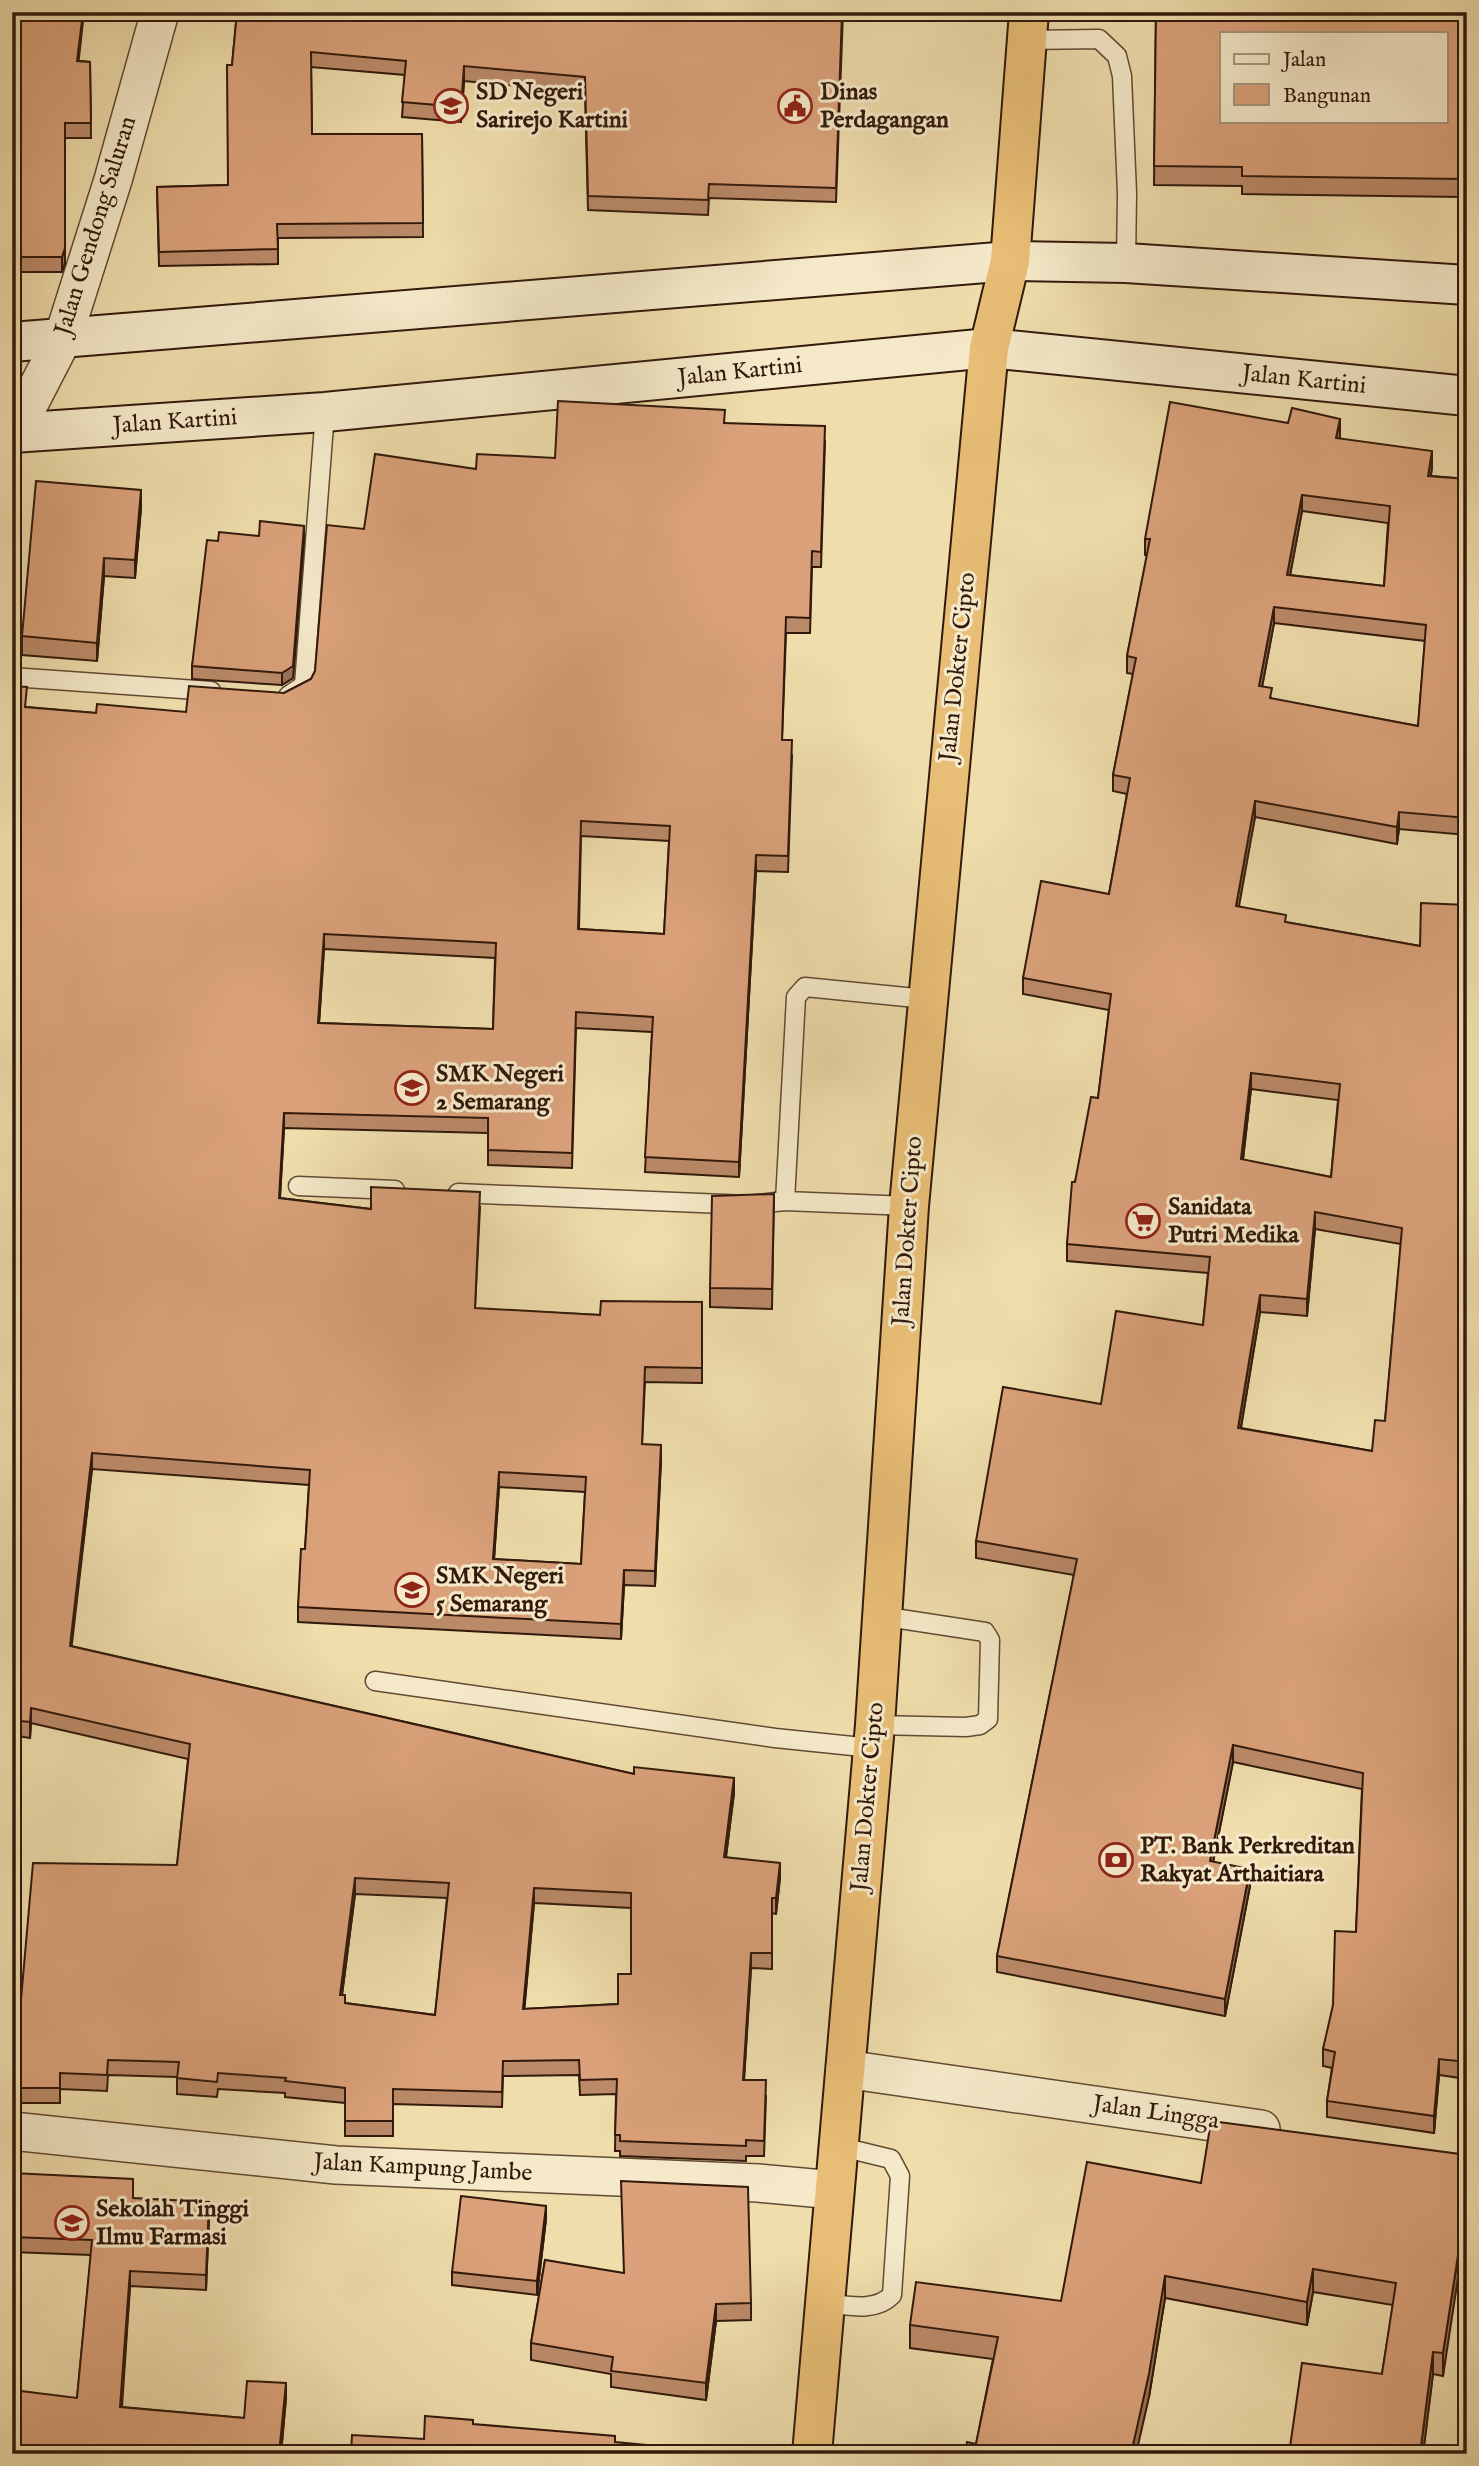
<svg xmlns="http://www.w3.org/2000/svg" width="1479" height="2466" viewBox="0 0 1479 2466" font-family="'IM FELL English',serif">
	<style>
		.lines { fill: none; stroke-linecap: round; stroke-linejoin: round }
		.lane-casing { stroke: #614a33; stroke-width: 21 }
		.street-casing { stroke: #614a33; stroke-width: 40 }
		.secondary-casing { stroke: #32190b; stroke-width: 42 }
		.highway-casing { stroke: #32190b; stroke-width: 42 }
		.lane { stroke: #f5e9c9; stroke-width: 18 }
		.street { stroke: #f5e9c9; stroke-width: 37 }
		.secondary { stroke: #f5e9c9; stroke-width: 38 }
		.highway { stroke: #e8be76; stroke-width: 38 }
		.wall { fill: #bb8a69; stroke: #32190b; stroke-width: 2; fill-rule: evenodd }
		.shaded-wall { fill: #997155; stroke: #32190b; stroke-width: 2 }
		.building { fill: #daa17a; stroke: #32190b; stroke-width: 2; fill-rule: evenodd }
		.labels { text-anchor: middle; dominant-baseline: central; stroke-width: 6; stroke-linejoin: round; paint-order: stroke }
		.poi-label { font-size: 24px; font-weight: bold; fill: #32190b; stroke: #f5e9c9; text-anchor: start }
		.street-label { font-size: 24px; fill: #32190b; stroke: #f5e9c9 }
	</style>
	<rect width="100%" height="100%" fill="#efddac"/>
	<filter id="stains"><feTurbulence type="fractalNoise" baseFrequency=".00286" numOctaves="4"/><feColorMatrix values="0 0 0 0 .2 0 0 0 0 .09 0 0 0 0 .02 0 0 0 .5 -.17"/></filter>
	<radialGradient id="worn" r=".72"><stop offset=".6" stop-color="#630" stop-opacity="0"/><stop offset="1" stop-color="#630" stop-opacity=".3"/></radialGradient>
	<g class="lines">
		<g class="lane-casing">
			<path id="lane" d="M 1027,40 L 1099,39 L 1117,56 L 1122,76 L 1127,193 L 1126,263
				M 12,677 L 211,691
				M 288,696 L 304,685 L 325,412
				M 298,1186 L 395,1190
				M 458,1193 L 748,1205 L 785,1201 L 909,1206
				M 785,1201 L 796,997 L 805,987 L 926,999
				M 375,1681 L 775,1738 L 872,1748
				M 875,1725 L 966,1727 L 980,1725 L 988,1719 L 990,1640 L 985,1632 L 881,1616
				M 823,2303 C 846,2305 875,2313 892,2295 L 900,2176 L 891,2159 L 854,2150 L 838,2151"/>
		</g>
		<g class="street-casing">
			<path id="street" d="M 14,433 L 63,338 L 113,180 L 160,12
				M 845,2069 L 1261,2129
				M 12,2131 L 336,2165 L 758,2183 L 834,2190"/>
		</g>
		<g class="secondary-casing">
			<path id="secondary" d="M 12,342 L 1010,261 L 1126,263 L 1467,285
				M 12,433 L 325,412 L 989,348 L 1467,396"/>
		</g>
		<g class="highway-casing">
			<path id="highway" d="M 812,2454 L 875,1725 L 909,1206 L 989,348 L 1010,261 L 1029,12"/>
		</g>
		<use href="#lane" class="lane"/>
		<use href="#street" class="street"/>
		<use href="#secondary" class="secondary"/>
		<use href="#highway" class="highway"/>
	</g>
	<path class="wall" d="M 12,12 L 79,61 L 90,62 L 91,138 L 65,138 L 65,263 L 62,272 L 12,272 Z
		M 237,12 L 843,12 L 836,202 L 709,198 L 708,215 L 588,210 L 585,92 L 464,81 L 461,122 L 402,117 L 405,75 L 311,67 L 312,134 L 422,134 L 423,237 L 278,238 L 278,264 L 159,266 L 157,187 L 228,185 L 232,65 Z
		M 1156,12 L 1467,12 L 1467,219 L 1463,219 L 1463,197 L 1242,194 L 1242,186 L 1154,185 Z
		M 725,423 L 825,441 L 821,567 L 812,567 L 810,633 L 786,633 L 782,740 L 792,755 L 788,872 L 756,871 L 739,1177 L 645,1172 L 652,1032 L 576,1028 L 572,1168 L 488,1165 L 488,1133 L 284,1128 L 280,1198 L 371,1209 L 480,1207 L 475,1309 L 600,1315 L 702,1302 L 702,1383 L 645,1382 L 642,1444 L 661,1460 L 655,1586 L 624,1585 L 621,1639 L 298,1622 L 298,1607 L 305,1549 L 309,1485 L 92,1469 L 71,1646 L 634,1774 L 734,1793 L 726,1857 L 780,1878 L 776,1914 L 772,1913 L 772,1969 L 751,1968 L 744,2080 L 766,2096 L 764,2156 L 746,2156 L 746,2161 L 620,2156 L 620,2151 L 615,2151 L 616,2094 L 580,2095 L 579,2075 L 503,2076 L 502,2107 L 393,2104 L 393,2136 L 345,2136 L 345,2103 L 285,2097 L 285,2093 L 218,2089 L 217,2097 L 177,2094 L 177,2077 L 108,2075 L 107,2091 L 60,2089 L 60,2103 L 12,2103 L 12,2011 L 20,2011 L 177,1865 L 188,1759 L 31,1723 L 30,1738 L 12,1735 L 12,686 L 26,707 L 96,713 L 186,712 L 284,693 L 311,679 L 315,671 L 364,529 L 476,469 L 555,458 ZM 581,836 L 669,841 L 664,934 L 579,929 ZM 324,949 L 495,958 L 493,1029 L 319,1023 ZM 499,1487 L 585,1492 L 581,1564 L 494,1559 ZM 355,1894 L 447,1898 L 435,2015 L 345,2003 L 342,1995 ZM 534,1903 L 631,1908 L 631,1974 L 618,2004 L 524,2009 Z
		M 1340,436 L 1340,439 L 1432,467 L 1431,476 L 1467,479 L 1467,835 L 1399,829 L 1397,844 L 1255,817 L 1238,906 L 1286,922 L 1420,946 L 1467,905 L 1467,2079 L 1439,2075 L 1434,2133 L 1327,2117 L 1327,2101 L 1332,2068 L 1323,2066 L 1323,2049 L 1356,1932 L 1362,1789 L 1233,1762 L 1213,1862 L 1250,1886 L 1225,2016 L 997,1972 L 997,1956 L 1074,1575 L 976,1558 L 976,1541 L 1101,1404 L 1203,1325 L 1208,1273 L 1067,1261 L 1067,1244 L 1075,1182 L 1098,1098 L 1109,1010 L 1023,994 L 1023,978 L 1109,894 L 1127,794 L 1113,791 L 1113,775 L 1133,674 L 1127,673 L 1127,656 L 1147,556 L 1145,555 L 1145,539 ZM 1302,511 L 1388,523 L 1384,586 L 1290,575 ZM 1274,623 L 1425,641 L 1418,726 L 1272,699 L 1262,687 ZM 1251,1089 L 1338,1100 L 1331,1177 L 1243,1160 ZM 1315,1229 L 1401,1244 L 1385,1421 L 1372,1451 L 1241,1428 L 1260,1312 L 1307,1316 Z
		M 141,508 L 135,578 L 104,576 L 97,661 L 22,655 L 22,636 Z
		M 259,536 L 304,538 L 293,678 L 282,685 L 192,679 L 192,666 L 218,541 Z
		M 774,1194 L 772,1309 L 710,1307 L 710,1288 Z
		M 1467,2155 L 1443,2376 L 1433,2374 L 1423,2454 L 1289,2454 L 1382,2374 L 1393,2305 L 1313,2292 L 1307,2325 L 1165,2298 L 1149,2397 L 976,2444 L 993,2359 L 910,2348 L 910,2325 L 1061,2301 L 1201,2183 Z
		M 12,2173 L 133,2198 L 209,2217 L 206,2290 L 130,2286 L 122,2407 L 244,2418 L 286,2398 L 281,2454 L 77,2398 L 91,2255 L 12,2252 Z
		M 546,2219 L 537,2295 L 452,2285 L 452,2272 Z
		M 545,2260 L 751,2303 L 751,2320 L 716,2321 L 706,2400 L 611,2387 L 611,2374 L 531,2360 L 531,2343 Z"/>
	<path class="shaded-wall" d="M 83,12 L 84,12 L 77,76 L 77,61 Z
		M 464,66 L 464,81 L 461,122 L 461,107 Z
		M 65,248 L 65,263 L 62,272 L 62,257 Z
		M 1340,419 L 1340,436 L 1336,455 L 1336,438 Z
		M 1432,451 L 1432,467 L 1428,493 L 1428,476 Z
		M 141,490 L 141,508 L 135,578 L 135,560 Z
		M 1302,495 L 1302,511 L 1287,592 L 1287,575 Z
		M 304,526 L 304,538 L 293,678 L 282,685 L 282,673 Z
		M 104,558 L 104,576 L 97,661 L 97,643 Z
		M 1274,607 L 1274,623 L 1259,703 L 1259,686 Z
		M 1255,801 L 1255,817 L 1236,923 L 1236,906 Z
		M 1399,812 L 1399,829 L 1397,844 L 1397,827 Z
		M 756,855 L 756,871 L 739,1177 L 739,1162 Z
		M 324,934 L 324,949 L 318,1039 L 318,1023 Z
		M 1251,1073 L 1251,1089 L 1241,1176 L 1241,1159 Z
		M 284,1113 L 284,1128 L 279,1213 L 279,1198 Z
		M 1315,1212 L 1315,1229 L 1307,1316 L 1307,1299 Z
		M 1260,1295 L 1260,1312 L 1238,1444 L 1238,1428 Z
		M 661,1445 L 661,1460 L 655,1586 L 655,1571 Z
		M 92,1453 L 92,1469 L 70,1661 L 70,1646 Z
		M 499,1472 L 499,1487 L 493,1574 L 493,1559 Z
		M 624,1570 L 624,1585 L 621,1639 L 621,1624 Z
		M 31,1708 L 31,1723 L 30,1738 L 30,1722 Z
		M 1233,1745 L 1233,1762 L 1210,1878 L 1210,1861 Z
		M 734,1778 L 734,1793 L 724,1872 L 724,1857 Z
		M 780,1863 L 780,1878 L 776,1914 L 776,1898 Z
		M 1250,1869 L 1250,1886 L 1225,2016 L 1225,1999 Z
		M 355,1878 L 355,1894 L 340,2010 L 340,1995 Z
		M 534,1888 L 534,1903 L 523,2025 L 523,2009 Z
		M 751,1953 L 751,1968 L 743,2095 L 743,2080 Z
		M 1439,2059 L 1439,2075 L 1434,2133 L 1434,2116 Z
		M 1467,2197 L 1467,2219 L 1443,2376 L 1443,2353 Z
		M 209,2202 L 209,2217 L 206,2290 L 206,2275 Z
		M 546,2206 L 546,2219 L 537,2295 L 537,2281 Z
		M 1313,2269 L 1313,2292 L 1307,2325 L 1307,2302 Z
		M 130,2271 L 130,2286 L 120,2423 L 120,2407 Z
		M 1165,2276 L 1165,2298 L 1149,2397 L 1136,2454 L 1131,2454 Z
		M 716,2304 L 716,2321 L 706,2400 L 706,2383 Z
		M 1433,2352 L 1433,2374 L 1423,2454 L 1420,2454 Z
		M 286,2383 L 286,2398 L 281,2454 L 279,2454 Z"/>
	<path class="building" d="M 12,12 L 83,12 L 77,61 L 90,62 L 91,123 L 65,123 L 65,248 L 62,257 L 12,257 Z
		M 237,12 L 842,12 L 836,188 L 709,184 L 708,200 L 588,196 L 585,77 L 464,66 L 461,107 L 402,102 L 406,61 L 311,52 L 312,134 L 422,134 L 423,223 L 277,224 L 278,249 L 159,252 L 157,187 L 228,185 L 227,65 L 232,65 Z
		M 1156,12 L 1467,12 L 1467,201 L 1463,200 L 1464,179 L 1242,176 L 1242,167 L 1154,166 ZM 1222,33 L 1446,33 L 1446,121 L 1222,121 Z
		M 558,401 L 725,410 L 724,423 L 825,426 L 821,552 L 812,551 L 810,618 L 786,617 L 782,740 L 792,740 L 788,856 L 756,855 L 739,1162 L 645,1157 L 653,1017 L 576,1012 L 572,1153 L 488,1150 L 488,1118 L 284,1113 L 279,1198 L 371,1209 L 371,1187 L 480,1192 L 475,1308 L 600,1315 L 601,1301 L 702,1302 L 702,1368 L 645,1367 L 642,1444 L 661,1445 L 655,1571 L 624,1570 L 621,1624 L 298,1607 L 301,1549 L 305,1549 L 310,1470 L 92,1453 L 70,1646 L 634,1774 L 634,1767 L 734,1778 L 724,1857 L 780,1863 L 776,1898 L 772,1898 L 772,1953 L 751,1953 L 743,2080 L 766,2080 L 764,2141 L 746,2140 L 746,2146 L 620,2141 L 620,2135 L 615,2135 L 617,2079 L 580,2080 L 579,2060 L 503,2061 L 502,2092 L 393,2089 L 393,2121 L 345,2121 L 345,2088 L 285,2081 L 286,2078 L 218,2073 L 217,2082 L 177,2078 L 179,2062 L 108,2060 L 107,2075 L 60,2073 L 60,2088 L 12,2088 L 12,2011 L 20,2011 L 33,1863 L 177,1865 L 190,1744 L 31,1708 L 30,1722 L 12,1720 L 12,686 L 27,687 L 25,707 L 96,713 L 97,704 L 186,712 L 189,686 L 284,693 L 311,679 L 315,671 L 327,525 L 364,529 L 375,454 L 476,469 L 477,454 L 555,458 ZM 581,821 L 670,826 L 664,934 L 578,929 ZM 324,934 L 496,943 L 493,1029 L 318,1023 ZM 499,1472 L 586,1477 L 581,1564 L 493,1559 ZM 355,1878 L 449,1883 L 435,2015 L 345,2003 L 345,1995 L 340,1995 ZM 534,1888 L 631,1893 L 631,1974 L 618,1974 L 618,2004 L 523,2009 Z
		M 1170,402 L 1288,423 L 1292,408 L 1340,419 L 1336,438 L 1432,451 L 1428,476 L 1467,479 L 1467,818 L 1399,812 L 1397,827 L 1255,801 L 1236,906 L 1286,915 L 1285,922 L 1420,946 L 1421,903 L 1467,905 L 1467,2062 L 1439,2059 L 1434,2116 L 1327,2101 L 1335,2052 L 1323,2049 L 1333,2005 L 1335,1931 L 1356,1932 L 1363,1773 L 1233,1745 L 1210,1861 L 1250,1869 L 1225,1999 L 997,1956 L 1077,1559 L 976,1541 L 1003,1387 L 1101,1404 L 1116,1311 L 1203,1325 L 1210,1257 L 1067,1244 L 1072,1182 L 1075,1182 L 1091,1097 L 1098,1098 L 1111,994 L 1023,978 L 1041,881 L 1109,894 L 1130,778 L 1113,775 L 1136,658 L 1127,656 L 1150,539 L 1145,539 ZM 1302,495 L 1390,506 L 1384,586 L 1287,575 ZM 1274,607 L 1426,625 L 1418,726 L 1270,698 L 1272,688 L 1259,686 ZM 1251,1073 L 1340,1084 L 1331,1177 L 1241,1159 ZM 1315,1212 L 1402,1228 L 1385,1421 L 1375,1420 L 1372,1451 L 1238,1428 L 1260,1295 L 1307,1299 Z
		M 36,481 L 141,490 L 135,560 L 104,558 L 97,643 L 22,636 Z
		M 260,521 L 304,526 L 293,666 L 282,673 L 192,666 L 207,540 L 218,541 L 219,532 L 259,536 Z
		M 774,1194 L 772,1289 L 710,1288 L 712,1196 Z
		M 1211,2121 L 1467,2155 L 1467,2197 L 1443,2353 L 1433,2352 L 1420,2454 L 1289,2454 L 1302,2363 L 1382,2374 L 1396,2283 L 1313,2269 L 1307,2302 L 1165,2276 L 1149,2374 L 1131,2454 L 965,2454 L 967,2442 L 976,2444 L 998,2337 L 910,2325 L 916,2282 L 1061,2301 L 1087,2162 L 1201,2183 Z
		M 12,2173 L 133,2179 L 133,2198 L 209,2202 L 206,2275 L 130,2271 L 120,2407 L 244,2418 L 247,2381 L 286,2383 L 279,2454 L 12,2454 L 12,2390 L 77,2398 L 92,2240 L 12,2237 Z
		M 621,2181 L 748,2187 L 751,2303 L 716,2304 L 706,2383 L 611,2371 L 613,2357 L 531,2343 L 545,2260 L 624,2273 Z
		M 461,2196 L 546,2206 L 537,2281 L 452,2272 Z
		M 425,2416 L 473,2420 L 473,2424 L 615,2436 L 615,2442 L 699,2450 L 699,2454 L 351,2454 L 352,2435 L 424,2439 Z"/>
	<defs>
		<g id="school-ring" transform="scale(1.75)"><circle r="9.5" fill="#f5e9c9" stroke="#8f2418" stroke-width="1.5"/><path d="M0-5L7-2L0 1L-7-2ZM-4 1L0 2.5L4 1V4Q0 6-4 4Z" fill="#8f2418"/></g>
		<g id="civic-ring" transform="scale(1.75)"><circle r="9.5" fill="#f5e9c9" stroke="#8f2418" stroke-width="1.5"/><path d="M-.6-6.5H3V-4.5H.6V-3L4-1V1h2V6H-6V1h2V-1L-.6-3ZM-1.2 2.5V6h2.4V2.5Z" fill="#8f2418"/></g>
		<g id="supermarket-ring" transform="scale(1.75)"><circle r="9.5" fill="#f5e9c9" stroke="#8f2418" stroke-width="1.5"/><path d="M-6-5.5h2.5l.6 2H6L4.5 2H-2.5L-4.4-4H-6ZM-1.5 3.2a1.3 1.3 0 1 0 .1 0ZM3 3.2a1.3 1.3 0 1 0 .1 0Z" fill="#8f2418"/></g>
		<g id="bank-ring" transform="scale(1.75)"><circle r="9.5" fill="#f5e9c9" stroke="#8f2418" stroke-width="1.5"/><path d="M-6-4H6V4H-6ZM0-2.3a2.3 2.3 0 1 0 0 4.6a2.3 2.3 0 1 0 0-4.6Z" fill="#8f2418"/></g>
		<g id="university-ring" transform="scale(1.75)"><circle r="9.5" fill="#f5e9c9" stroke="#8f2418" stroke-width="1.5"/><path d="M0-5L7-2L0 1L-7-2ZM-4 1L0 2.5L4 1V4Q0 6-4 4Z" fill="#8f2418"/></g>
	</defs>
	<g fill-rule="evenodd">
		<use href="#school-ring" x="451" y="106"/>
		<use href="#civic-ring" x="795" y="106"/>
		<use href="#school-ring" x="412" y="1088"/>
		<use href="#supermarket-ring" x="1143" y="1221"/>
		<use href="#school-ring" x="412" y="1590"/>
		<use href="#bank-ring" x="1116" y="1860"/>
		<use href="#university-ring" x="72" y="2223"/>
	</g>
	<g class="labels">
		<g class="poi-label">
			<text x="476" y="92">SD Negeri<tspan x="476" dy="28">Sarirejo Kartini</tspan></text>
			<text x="820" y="92">Dinas<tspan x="820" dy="28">Perdagangan</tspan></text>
			<text x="436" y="1074">SMK Negeri<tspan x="436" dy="28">2 Semarang</tspan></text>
			<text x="1168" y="1207">Sanidata<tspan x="1168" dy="28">Putri Medika</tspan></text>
			<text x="436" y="1576">SMK Negeri<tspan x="436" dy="28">5 Semarang</tspan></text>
			<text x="1140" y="1846">PT. Bank Perkreditan<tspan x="1140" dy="28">Rakyat Arthaitiara</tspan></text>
			<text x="96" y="2209">Sekolah Tinggi<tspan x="96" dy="28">Ilmu Farmasi</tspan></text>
		</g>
		<g class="street-label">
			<text transform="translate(96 226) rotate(-73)">Jalan Gendong Saluran</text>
			<text transform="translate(740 372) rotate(-6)">Jalan Kartini</text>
			<text transform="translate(1304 380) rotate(6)">Jalan Kartini</text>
			<text transform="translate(175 422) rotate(-4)">Jalan Kartini</text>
			<text transform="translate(958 667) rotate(-84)">Jalan Dokter Cipto</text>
			<text transform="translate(908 1231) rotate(-86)">Jalan Dokter Cipto</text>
			<text transform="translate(868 1797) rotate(-85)">Jalan Dokter Cipto</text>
			<text transform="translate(1156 2113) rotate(8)">Jalan Lingga</text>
			<text transform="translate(423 2168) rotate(3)">Jalan Kampung Jambe</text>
		</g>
	</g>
	<rect width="1479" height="2466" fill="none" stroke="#efddac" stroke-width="42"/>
	<rect x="14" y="14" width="1451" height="2438" fill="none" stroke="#32190b" stroke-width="3.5"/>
	<rect x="21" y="21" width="1437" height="2424" fill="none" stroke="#32190b" stroke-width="2"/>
	<rect x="1220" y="32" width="228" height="91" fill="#f5e9c9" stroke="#a7967d" stroke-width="2"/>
	<rect x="1234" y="54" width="35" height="10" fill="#f5e9c9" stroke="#a7967d" stroke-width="2"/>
	<text x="1283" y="66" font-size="21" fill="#32190b">Jalan</text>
	<rect x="1234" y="84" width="35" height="21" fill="#daa17a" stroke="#a7967d" stroke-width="2"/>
	<text x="1283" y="102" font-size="21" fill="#32190b">Bangunan</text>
	<rect width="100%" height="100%" filter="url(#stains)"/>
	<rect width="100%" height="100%" fill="url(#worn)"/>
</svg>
